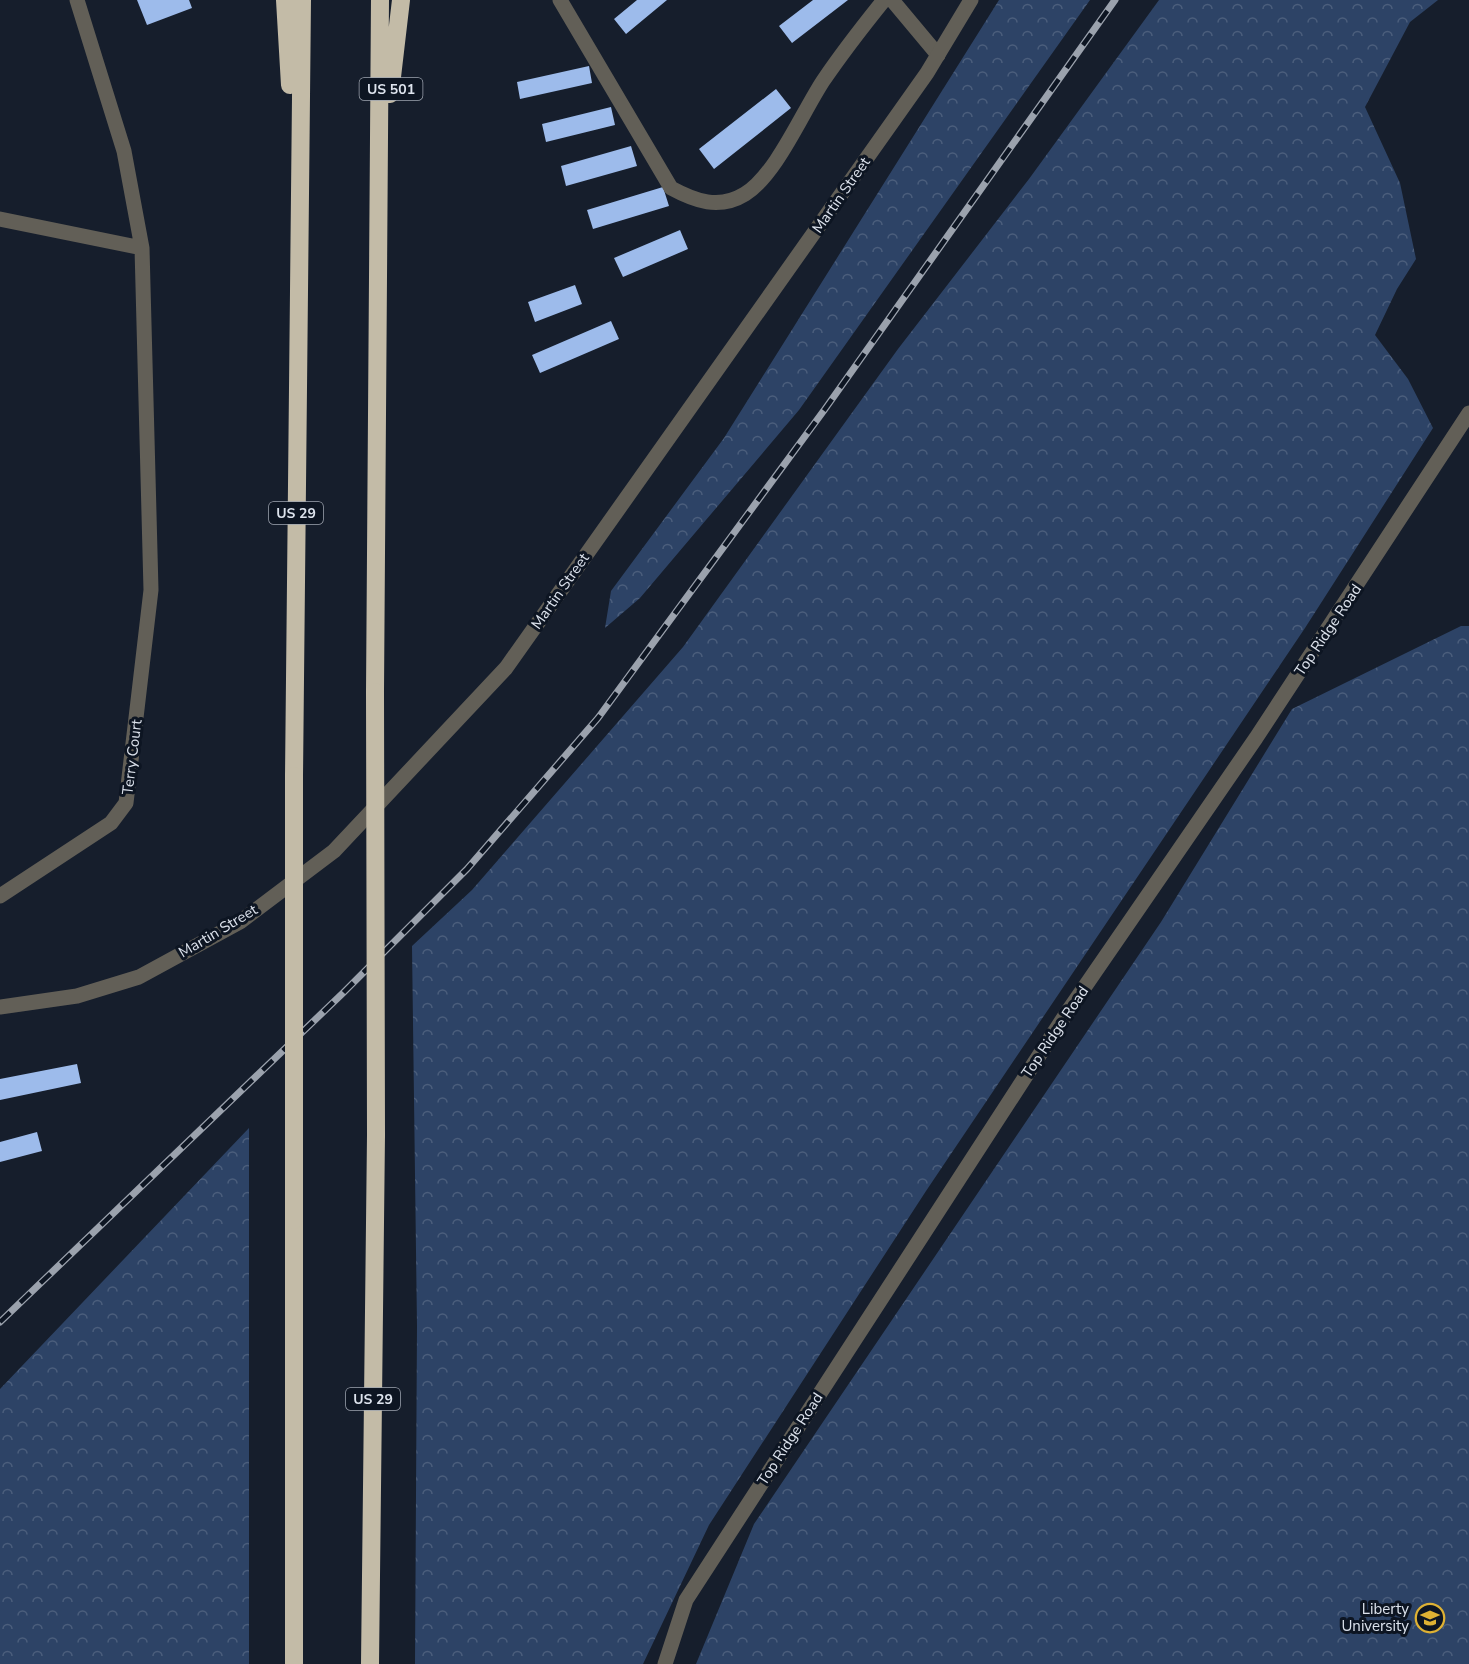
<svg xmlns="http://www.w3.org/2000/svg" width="1469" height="1664" viewBox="0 0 1469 1664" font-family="'Nunito Sans',sans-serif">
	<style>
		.forest { fill: url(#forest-crowns) }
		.building { fill: #9dbbeb }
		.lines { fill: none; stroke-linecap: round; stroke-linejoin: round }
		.service { stroke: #625f57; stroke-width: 15 }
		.tertiary { stroke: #625f57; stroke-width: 15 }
		.motorway { stroke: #c3bba7; stroke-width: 18 }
		.rail-casing { stroke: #9ba2ad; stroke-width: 7 }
		.rail { stroke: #0d1522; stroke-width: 4.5; stroke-dasharray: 14; stroke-linecap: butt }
		.motorway-bridge { stroke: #c3bba7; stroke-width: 18 }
		.labels { text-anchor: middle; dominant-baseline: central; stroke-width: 6; stroke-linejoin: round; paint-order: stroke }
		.shield { fill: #0d1522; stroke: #9fa5b0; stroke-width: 1.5 }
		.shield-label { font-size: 14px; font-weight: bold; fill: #dde3ed }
		.street-label { font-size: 15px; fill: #dde3ed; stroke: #0d1522 }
		.poi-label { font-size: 15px; fill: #dde3ed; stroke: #0d1522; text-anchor: end }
	</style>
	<defs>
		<pattern id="forest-crowns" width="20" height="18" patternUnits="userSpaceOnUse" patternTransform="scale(1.5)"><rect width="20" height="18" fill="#2d4366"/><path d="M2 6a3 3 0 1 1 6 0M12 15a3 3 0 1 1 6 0" fill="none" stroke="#4b5e7c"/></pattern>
	</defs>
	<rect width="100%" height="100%" fill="#161e2c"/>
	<path class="forest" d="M 999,0 L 1090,0 L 799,410 L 640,598 L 605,628 L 611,591 L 724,438 Z
		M 1159,0 L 1438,0 L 1410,22 L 1365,107 L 1400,183 L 1416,259 L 1397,289 L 1375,335 L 1408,379 L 1433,428 L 1305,628 L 926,1191 L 709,1525 L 643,1664 L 415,1664 L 417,1326 L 412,946 L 472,890 L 683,647 L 898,349 L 1029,179 Z
		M 1461,626 L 1469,626 L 1469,1664 L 696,1664 L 754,1524 L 1161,922 L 1292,709 Z
		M 249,1128 L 249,1664 L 0,1664 L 0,1389 Z"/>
	<path class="building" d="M 137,0 L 189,0 L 192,8 L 147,25 Z
		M 637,0 L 667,0 L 626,34 L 614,19 Z
		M 813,0 L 848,0 L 792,43 L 779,26 Z
		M 589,66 L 592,83 L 520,99 L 517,82 Z
		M 776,89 L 791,108 L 714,169 L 699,149 Z
		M 611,107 L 615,125 L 546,142 L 542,124 Z
		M 631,146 L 637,166 L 566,186 L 561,166 Z
		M 663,187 L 669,206 L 593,229 L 587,210 Z
		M 680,230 L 688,249 L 623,277 L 614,258 Z
		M 575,285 L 582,304 L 535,322 L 528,302 Z
		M 611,321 L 619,339 L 540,373 L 532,355 Z
		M 77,1064 L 81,1083 L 0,1100 L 0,1079 Z
		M 37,1132 L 42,1151 L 0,1162 L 0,1142 Z"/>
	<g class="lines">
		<path class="service" d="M 560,0 L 671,188 C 695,201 719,210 745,194 C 776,175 802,113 823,81 C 842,53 863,26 884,0
			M 892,0 L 938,55
			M 0,219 L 142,248
			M 0,896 L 111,823 L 126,803 L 151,590 L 142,248 L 124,151 L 77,0
			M 665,1664 L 686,1600 L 1066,1014 L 1256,738 L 1469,413"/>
		<path class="tertiary" d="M 0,1007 L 77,996 L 139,977 L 240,922 L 334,851 L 506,668 L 927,73 L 971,0"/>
		<path class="motorway" d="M 285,0 L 290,85
			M 390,94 L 401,0
			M 375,692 L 380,0
			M 294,776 L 302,0
			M 294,1664 L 294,1220
			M 370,1664 L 376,1135"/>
		<g class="rail-casing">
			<path id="rail" d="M 0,1322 L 343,993 L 467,869 L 598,718 L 825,409 L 1115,0"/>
		</g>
		<use href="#rail" class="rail"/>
		<path class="motorway-bridge" d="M 375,692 L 376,1135
			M 294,776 L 294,1220"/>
	</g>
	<defs>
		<g id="university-ring" transform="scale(1.5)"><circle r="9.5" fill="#0d1522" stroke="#deb133" stroke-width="1.5"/><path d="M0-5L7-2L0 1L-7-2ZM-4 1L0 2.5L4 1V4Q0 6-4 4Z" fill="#deb133"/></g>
	</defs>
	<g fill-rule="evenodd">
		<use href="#university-ring" x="1430" y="1618"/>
	</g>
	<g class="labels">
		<g class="shield">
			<rect x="359.5" y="78" width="63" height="22" rx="4.5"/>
			<rect x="269" y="502" width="54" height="22" rx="4.5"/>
			<rect x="346" y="1388" width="54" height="22" rx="4.5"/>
		</g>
		<g class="shield-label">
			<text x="391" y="89">US 501</text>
			<text x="296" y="513">US 29</text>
			<text x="373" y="1399">US 29</text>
		</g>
		<g class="street-label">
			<text transform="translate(841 195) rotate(-55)">Martin Street</text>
			<text transform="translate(560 591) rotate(-55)">Martin Street</text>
			<text transform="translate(1328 630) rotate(-56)">Top Ridge Road</text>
			<text transform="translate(132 757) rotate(-83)">Terry Court</text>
			<text transform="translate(218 931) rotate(-31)">Martin Street</text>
			<text transform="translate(1055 1032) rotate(-56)">Top Ridge Road</text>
			<text transform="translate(790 1439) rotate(-57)">Top Ridge Road</text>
		</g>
		<g class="poi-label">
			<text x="1409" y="1609">Liberty<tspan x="1409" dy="17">University</tspan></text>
		</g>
	</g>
</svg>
